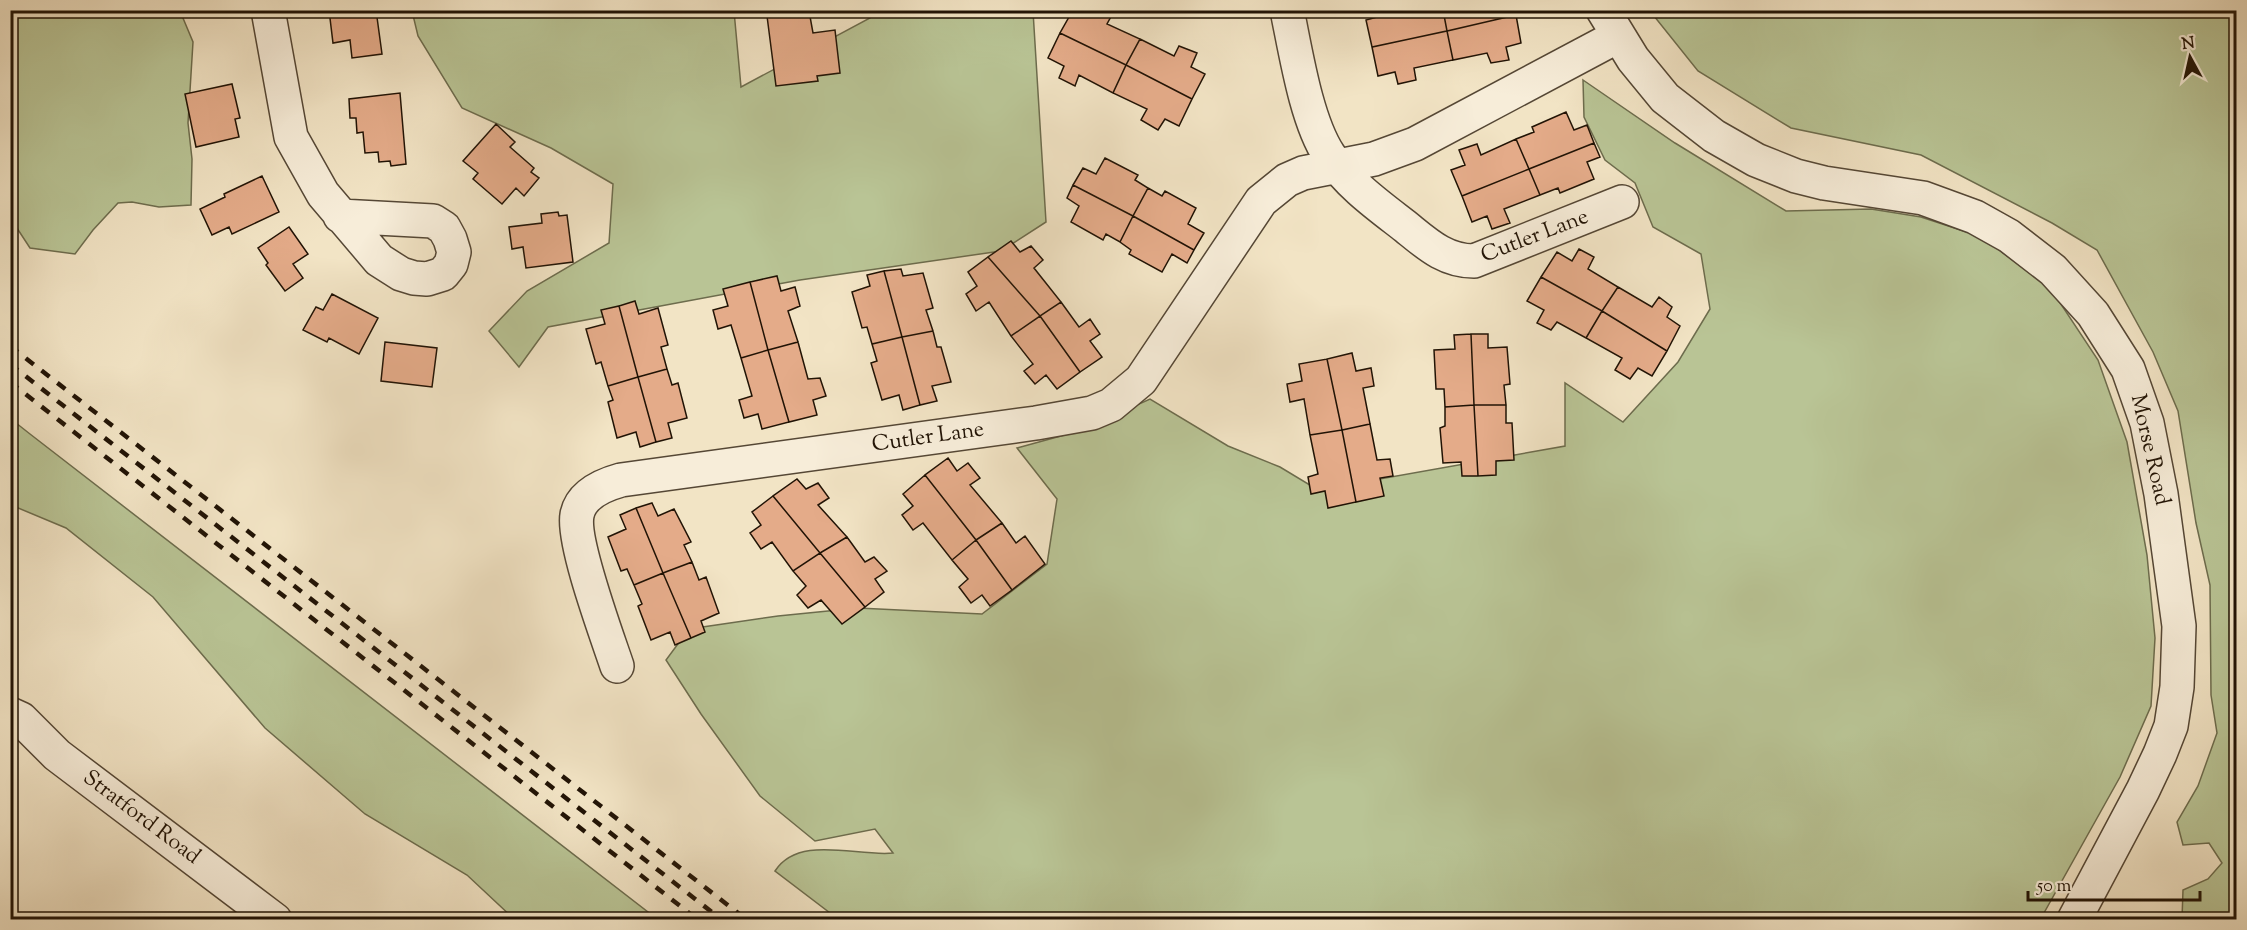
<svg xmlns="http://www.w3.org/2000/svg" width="2247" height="930" viewBox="0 0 2247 930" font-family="'Sorts Mill Goudy',serif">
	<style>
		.green { fill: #b9c495; stroke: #6d6c4d; stroke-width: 1.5 }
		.building { fill: #e4ab89; stroke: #211305; stroke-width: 1.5 }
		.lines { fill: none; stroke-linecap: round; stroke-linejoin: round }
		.minor-casing { stroke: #554735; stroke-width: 36 }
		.minor { stroke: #f7edd9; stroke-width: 33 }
		.rail { stroke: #211305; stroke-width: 4.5; stroke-dasharray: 10 10; stroke-linecap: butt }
		.labels { text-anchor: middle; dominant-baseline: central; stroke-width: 5; stroke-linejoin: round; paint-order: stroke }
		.street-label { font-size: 22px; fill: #211305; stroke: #f7edd9 }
	</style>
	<rect width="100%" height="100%" fill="#f2e4c5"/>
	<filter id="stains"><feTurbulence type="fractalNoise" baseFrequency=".00333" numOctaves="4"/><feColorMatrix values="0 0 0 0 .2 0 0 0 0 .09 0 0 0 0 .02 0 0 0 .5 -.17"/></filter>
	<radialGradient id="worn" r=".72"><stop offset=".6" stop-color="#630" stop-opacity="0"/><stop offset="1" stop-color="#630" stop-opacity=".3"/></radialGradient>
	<path class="green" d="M 10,11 L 180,11 L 193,42 L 188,123 L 192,159 L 191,205 L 159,207 L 132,202 L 118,203 L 93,230 L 75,254 L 30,248 L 11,219 Z
		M 412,11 L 734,11 L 741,87 L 870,18 L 873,11 L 1033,11 L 1046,222 L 1001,251 L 800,280 L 548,327 L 519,367 L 489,331 L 527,291 L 609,243 L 613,184 L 551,148 L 462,108 L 418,36 Z
		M 1650,11 L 2236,11 L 2236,919 L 2182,919 L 2183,890 L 2208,879 L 2222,863 L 2209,843 L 2183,845 L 2177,822 L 2198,786 L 2217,733 L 2211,695 L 2210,585 L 2196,523 L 2178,411 L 2153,352 L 2097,250 L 2052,223 L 1921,155 L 1791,128 L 1698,71 Z
		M 1583,80 L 1675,143 L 1786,211 L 1871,209 L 1921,217 L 1982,237 L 2051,289 L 2098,360 L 2127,442 L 2147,555 L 2155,638 L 2151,706 L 2120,777 L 2040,920 L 838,919 L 775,871 C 799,834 857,857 893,853 L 875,829 L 815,841 L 760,796 L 701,714 L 666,660 L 689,629 L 778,616 L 858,608 L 982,614 L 1047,564 L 1057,499 L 1017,448 L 1079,431 L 1150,399 L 1228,446 L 1280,467 L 1318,490 L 1565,446 L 1565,383 L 1623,422 L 1678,362 L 1710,309 L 1701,254 L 1653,227 L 1635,183 L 1605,160 L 1584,117 Z
		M 11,419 L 30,434 L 657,919 L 514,919 L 467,875 L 365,814 L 265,728 L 153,597 L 66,528 L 11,505 Z"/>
	<path class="building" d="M 329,10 L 376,10 L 382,54 L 352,58 L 350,40 L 333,43 Z
		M 1073,10 L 1081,10 L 1089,14 L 1091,10 L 1109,10 L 1113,13 L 1107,24 L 1140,39 L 1126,65 L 1060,33 Z
		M 1380,10 L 1443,10 L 1447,31 L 1372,47 L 1366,20 L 1381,16 Z
		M 1443,10 L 1515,10 L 1516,15 L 1447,31 Z
		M 809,11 L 813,33 L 835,30 L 840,73 L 817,76 L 818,81 L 776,86 L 767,16 Z
		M 1516,15 L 1521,43 L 1506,47 L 1509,60 L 1491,63 L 1487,53 L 1453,60 L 1447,31 Z
		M 1447,31 L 1453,60 L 1414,68 L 1416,80 L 1398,84 L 1395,72 L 1378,76 L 1372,47 Z
		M 1060,33 L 1126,65 L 1113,93 L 1079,75 L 1075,86 L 1059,78 L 1064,66 L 1048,58 Z
		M 1140,39 L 1174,56 L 1179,46 L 1197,53 L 1191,67 L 1205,74 L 1192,99 L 1126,65 Z
		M 1126,65 L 1192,99 L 1179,126 L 1165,119 L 1158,130 L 1141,120 L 1147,109 L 1113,93 Z
		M 232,84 L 240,118 L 235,119 L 239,137 L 196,147 L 185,94 Z
		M 400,93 L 406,164 L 391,166 L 390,161 L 379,162 L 378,152 L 365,153 L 363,132 L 357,133 L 356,118 L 350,118 L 349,99 Z
		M 1566,112 L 1574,130 L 1587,125 L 1594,143 L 1529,169 L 1516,139 L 1534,132 L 1532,127 Z
		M 496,124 L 515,142 L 510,147 L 534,168 L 531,172 L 539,178 L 524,196 L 516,188 L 502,204 L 473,179 L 478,173 L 463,161 Z
		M 1516,139 L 1529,169 L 1462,196 L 1451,170 L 1465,165 L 1459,150 L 1477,144 L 1481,155 Z
		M 1594,143 L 1600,157 L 1587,162 L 1594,179 L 1560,193 L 1558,188 L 1540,195 L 1529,169 Z
		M 1105,158 L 1138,175 L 1135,180 L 1148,188 L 1133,216 L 1073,185 L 1083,168 L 1096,174 Z
		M 1529,169 L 1540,195 L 1504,209 L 1510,223 L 1492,229 L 1487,216 L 1472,222 L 1462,196 Z
		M 262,176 L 279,212 L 232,234 L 229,227 L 212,235 L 200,209 L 225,197 L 224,194 Z
		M 1073,185 L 1133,216 L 1120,242 L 1106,234 L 1103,240 L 1071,222 L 1079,206 L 1067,198 Z
		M 1148,188 L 1162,196 L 1165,191 L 1196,208 L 1188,224 L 1204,233 L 1194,250 L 1133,216 Z
		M 558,212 L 559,216 L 567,215 L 573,262 L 526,268 L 523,247 L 512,249 L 509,227 L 542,223 L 541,214 Z
		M 1133,216 L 1194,250 L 1187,263 L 1172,254 L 1162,272 L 1129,254 L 1131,250 L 1120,242 Z
		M 289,227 L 308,254 L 293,264 L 303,278 L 285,291 L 266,265 L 268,263 L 258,248 Z
		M 1011,241 L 1020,252 L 1031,246 L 1043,260 L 1034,268 L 1061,302 L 1040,316 L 988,257 Z
		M 1579,249 L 1594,257 L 1588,269 L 1618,287 L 1602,311 L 1541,277 L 1557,252 L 1572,261 Z
		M 988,257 L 1040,316 L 1011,336 L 989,302 L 976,311 L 966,294 L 977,286 L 968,272 Z
		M 901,269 L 903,276 L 923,273 L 933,308 L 926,310 L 933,331 L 902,337 L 884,271 Z
		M 884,271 L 902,337 L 872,344 L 867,327 L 862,328 L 852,292 L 870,286 L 867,275 Z
		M 777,276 L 781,291 L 795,287 L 800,306 L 788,311 L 798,342 L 768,350 L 750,282 Z
		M 1541,277 L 1602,311 L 1586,338 L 1557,322 L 1551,330 L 1537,323 L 1544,310 L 1527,301 Z
		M 750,282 L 768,350 L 741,358 L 731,325 L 718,329 L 713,310 L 728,306 L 723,289 Z
		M 1618,287 L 1652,307 L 1659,297 L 1672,307 L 1667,317 L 1680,326 L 1667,351 L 1602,311 Z
		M 332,294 L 378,318 L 359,354 L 329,338 L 327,342 L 303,330 L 316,307 L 323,310 Z
		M 635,301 L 639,314 L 658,308 L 668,345 L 661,347 L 667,369 L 638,377 L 619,306 Z
		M 1061,302 L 1079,327 L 1090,319 L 1100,334 L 1090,341 L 1102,357 L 1080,372 L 1040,316 Z
		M 619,306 L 638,377 L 608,386 L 601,362 L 596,364 L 586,329 L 605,324 L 601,310 Z
		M 1602,311 L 1667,351 L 1652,376 L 1638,368 L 1630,379 L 1615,370 L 1622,358 L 1586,338 Z
		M 1040,316 L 1080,372 L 1057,389 L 1046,375 L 1035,384 L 1024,371 L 1033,364 L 1011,336 Z
		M 933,331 L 937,347 L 941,347 L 951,382 L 932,386 L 937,401 L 920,405 L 902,337 Z
		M 1471,334 L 1488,334 L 1488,348 L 1507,347 L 1510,384 L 1504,385 L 1506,405 L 1474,405 Z
		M 1471,334 L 1474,405 L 1445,407 L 1444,389 L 1436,389 L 1434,350 L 1455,349 L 1454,335 Z
		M 902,337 L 920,405 L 903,410 L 899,395 L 882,400 L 871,363 L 877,361 L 872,344 Z
		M 385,342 L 437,348 L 432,387 L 381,381 Z
		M 798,342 L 808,379 L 820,378 L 826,396 L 813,400 L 817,415 L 789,422 L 768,350 Z
		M 768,350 L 789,422 L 762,429 L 758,414 L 744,418 L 739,400 L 752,396 L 741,358 Z
		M 1352,353 L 1356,371 L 1371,368 L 1374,386 L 1363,388 L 1370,424 L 1342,430 L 1327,359 Z
		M 1327,359 L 1342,430 L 1310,435 L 1304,399 L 1290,402 L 1287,384 L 1302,381 L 1299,364 Z
		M 667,369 L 672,385 L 678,383 L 687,418 L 668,423 L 672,438 L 656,442 L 638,377 Z
		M 638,377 L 656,442 L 640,447 L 636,432 L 617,438 L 608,402 L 613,400 L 608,386 Z
		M 1474,405 L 1506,405 L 1506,423 L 1512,423 L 1514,460 L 1496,461 L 1496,475 L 1478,476 Z
		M 1474,405 L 1478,476 L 1462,476 L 1461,462 L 1443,463 L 1440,428 L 1445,426 L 1445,407 Z
		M 1370,424 L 1377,460 L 1390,459 L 1393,476 L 1380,478 L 1384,496 L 1356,502 L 1342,430 Z
		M 1342,430 L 1356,502 L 1328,508 L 1325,491 L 1311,494 L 1308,477 L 1318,474 L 1310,435 Z
		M 948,458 L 957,471 L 968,463 L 980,478 L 970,485 L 1002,523 L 976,540 L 925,475 Z
		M 925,475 L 976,540 L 952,560 L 923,523 L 913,530 L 902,515 L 913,506 L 903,494 Z
		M 797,479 L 806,489 L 818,483 L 829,498 L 818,505 L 847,537 L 820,553 L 773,496 Z
		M 773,496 L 820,553 L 793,571 L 772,542 L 761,549 L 750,533 L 761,525 L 752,512 Z
		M 652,503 L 658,516 L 674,509 L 691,542 L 684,545 L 692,562 L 663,573 L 636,508 Z
		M 636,508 L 663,573 L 634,585 L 627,569 L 621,571 L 608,537 L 626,529 L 620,515 Z
		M 1002,523 L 1016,543 L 1025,536 L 1045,564 L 1012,590 L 976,540 Z
		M 847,537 L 865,562 L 874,557 L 887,571 L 875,579 L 884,592 L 865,607 L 820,553 Z
		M 976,540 L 1012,590 L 990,606 L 982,595 L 971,603 L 959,587 L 968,579 L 952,560 Z
		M 820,553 L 865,607 L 842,624 L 821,600 L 808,608 L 797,595 L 806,586 L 793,571 Z
		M 692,562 L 699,580 L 706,577 L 719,613 L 701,621 L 705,632 L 691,638 L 663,573 Z
		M 663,573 L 691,638 L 675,645 L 670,632 L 651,640 L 638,606 L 642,604 L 634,585 Z"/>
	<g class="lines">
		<g class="minor-casing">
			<path id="minor" d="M 268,10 L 291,137 L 323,194 L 379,260 L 401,274 L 414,278 L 427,279 L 443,274 L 451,264 L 454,252 L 450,239 L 444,228 L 433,221 L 340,216
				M 1287,10 C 1296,53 1306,120 1329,155 C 1349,185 1379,206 1406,227 C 1427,244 1445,261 1474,261 L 1622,202
				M 1603,10 L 1633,59 L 1665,98 L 1714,136 L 1756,160 L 1796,176 L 1824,183 L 1923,198 L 1975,217 L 2009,236 L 2053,270 L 2093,314 L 2128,369 L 2147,423 L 2161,494 L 2179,626 L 2177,687 L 2171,726 L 2160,754 L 2143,790 L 2074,920
				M 617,666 C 607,636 572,542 577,515 C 581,494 603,485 621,480 L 1036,423 L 1092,413 L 1111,405 L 1141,380 L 1261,201 L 1287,180 L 1303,173 L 1374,159 L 1415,144 L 1618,36
				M 10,714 L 21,719 L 57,755 L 275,920"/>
		</g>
		<use href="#minor" class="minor"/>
		<path class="rail" d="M 10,346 L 747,920
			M 10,364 L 722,920
			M 10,382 L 698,920"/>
	</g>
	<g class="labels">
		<g class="street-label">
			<text transform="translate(1535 237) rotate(-21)">Cutler Lane</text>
			<text transform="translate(928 438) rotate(-8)">Cutler Lane</text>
			<text transform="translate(2149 450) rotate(77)">Morse Road</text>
			<text transform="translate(141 818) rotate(37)">Stratford Road</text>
		</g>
	</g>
	<rect width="2247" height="930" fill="none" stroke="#f2e4c5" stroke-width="36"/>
	<rect x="12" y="12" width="2223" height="906" fill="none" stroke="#211305" stroke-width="3"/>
	<rect x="18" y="18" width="2211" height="894" fill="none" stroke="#211305" stroke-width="1.5"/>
	<g transform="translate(2190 57) rotate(352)" stroke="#f7edd9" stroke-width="4.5" paint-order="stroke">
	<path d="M0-4.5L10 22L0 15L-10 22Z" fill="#211305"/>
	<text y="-9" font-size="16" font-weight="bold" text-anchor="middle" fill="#211305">N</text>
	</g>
	<path d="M2028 891v9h172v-9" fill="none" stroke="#211305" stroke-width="3"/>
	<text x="2037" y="891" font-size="18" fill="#211305" stroke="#f7edd9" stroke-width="4.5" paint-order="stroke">50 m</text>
	<rect width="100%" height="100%" filter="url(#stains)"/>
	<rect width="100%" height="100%" fill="url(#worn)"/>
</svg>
